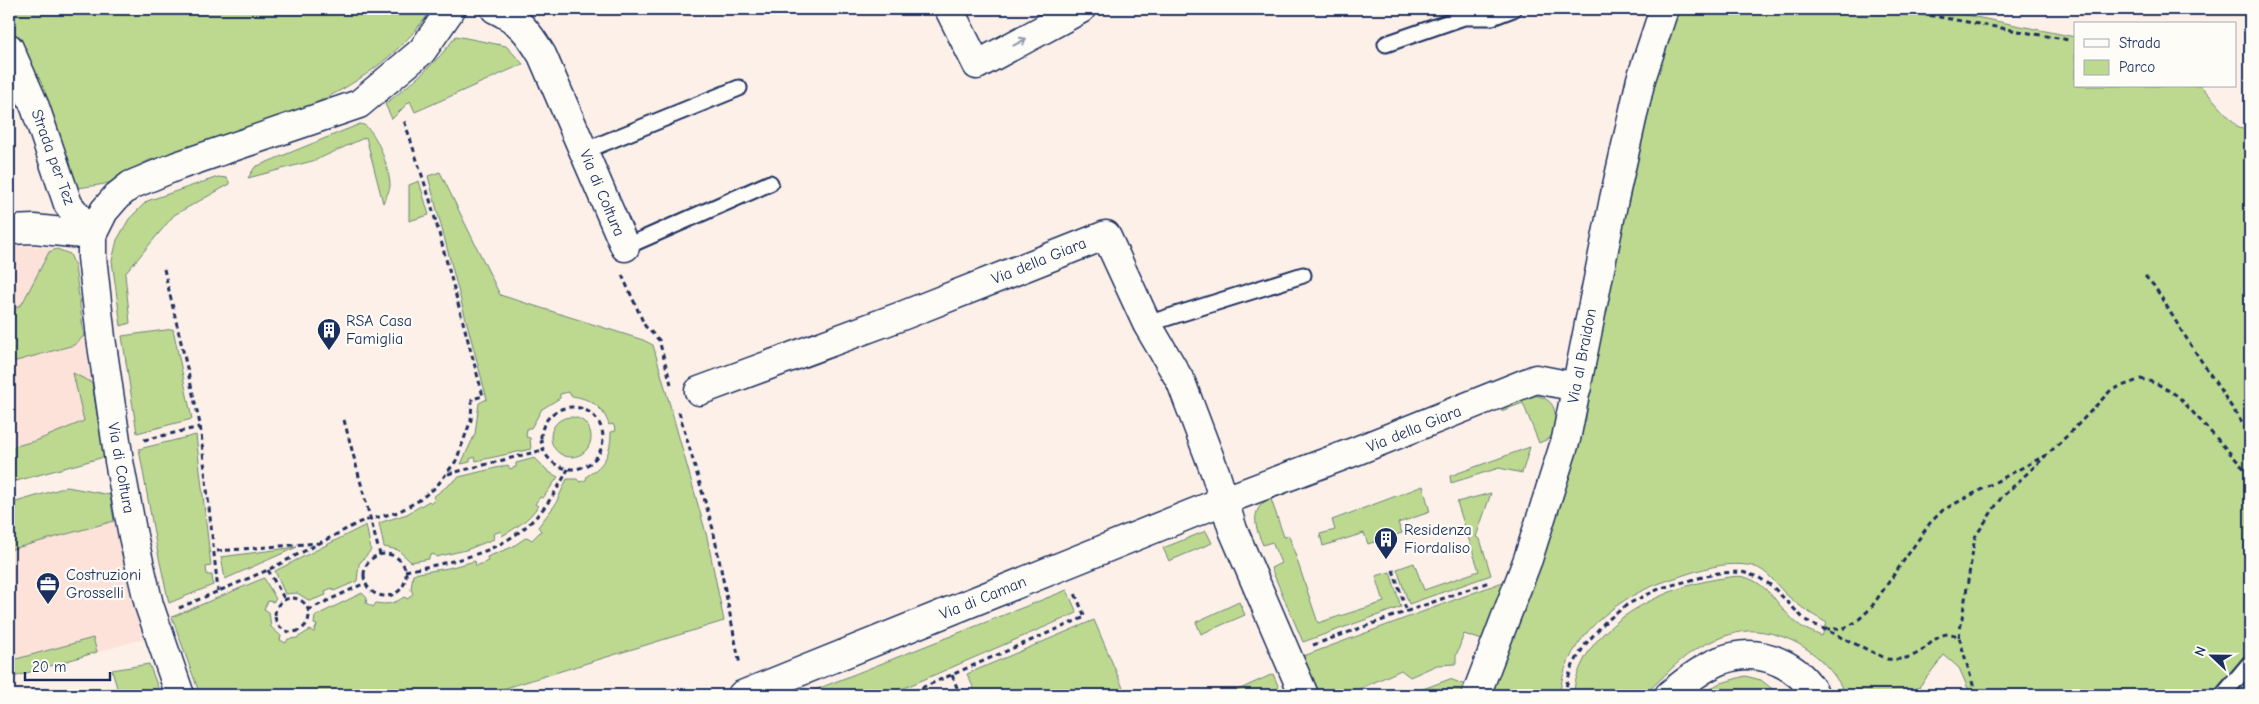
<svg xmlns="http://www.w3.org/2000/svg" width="2259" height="704" viewBox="0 0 2259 704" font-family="'Comic Neue',sans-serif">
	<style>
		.built { fill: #fce2d9 }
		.green { fill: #bdd990; stroke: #6c8477 }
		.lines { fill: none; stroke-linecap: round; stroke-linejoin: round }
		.service-casing { stroke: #1b2f5e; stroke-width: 19 }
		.minor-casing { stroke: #1b2f5e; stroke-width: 31 }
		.tertiary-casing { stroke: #1b2f5e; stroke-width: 31 }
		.path { stroke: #1b2f5e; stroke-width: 3; stroke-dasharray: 5 4; stroke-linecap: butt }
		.service { stroke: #fdfcf7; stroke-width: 15 }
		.minor { stroke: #fdfcf7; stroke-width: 28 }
		.tertiary { stroke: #fdfcf7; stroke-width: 28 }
		.oneway { stroke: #8c96aa }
		.labels { text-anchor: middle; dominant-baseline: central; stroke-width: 4.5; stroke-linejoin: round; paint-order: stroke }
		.street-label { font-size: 16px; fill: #1b2f5e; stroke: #fdfcf7 }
		.poi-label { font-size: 16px; fill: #1b2f5e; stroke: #fdfcf7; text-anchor: start }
	</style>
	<rect width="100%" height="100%" fill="#fdf0e9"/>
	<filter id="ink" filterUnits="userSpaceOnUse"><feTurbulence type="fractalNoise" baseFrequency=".02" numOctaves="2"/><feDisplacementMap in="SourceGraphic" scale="10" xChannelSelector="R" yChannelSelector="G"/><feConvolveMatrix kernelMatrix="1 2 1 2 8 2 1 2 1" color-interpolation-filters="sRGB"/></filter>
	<g filter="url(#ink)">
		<path class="built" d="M 9,244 L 57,249 L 70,254 L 75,266 L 84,336 L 104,457 L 9,484 Z
			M 114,521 L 142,639 L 9,679 L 9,550 Z"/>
		<path class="green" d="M 9,9 L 432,9 C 370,97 276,120 180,152 C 170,155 160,157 150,160 C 137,165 127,176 114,181 C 102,186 86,186 73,189 L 46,103 L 9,30 Z
			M 1673,9 L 1936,9 L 2075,37 L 2075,86 L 2201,86 L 2239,128 L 2250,131 L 2250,650 L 2213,695 L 1971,695 L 1959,668 L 1944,655 L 1913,695 L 1846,695 C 1829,660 1797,635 1757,631 C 1741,629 1717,638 1702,646 C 1682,655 1661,680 1644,695 L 1575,695 C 1573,685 1577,675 1581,666 C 1602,617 1668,587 1717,579 C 1725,578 1736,575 1744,577 C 1769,583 1779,609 1798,624 C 1804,629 1814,633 1822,636 L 1827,623 C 1813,615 1801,608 1789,597 C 1777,587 1768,569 1752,566 C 1729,561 1705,568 1684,575 C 1672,579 1659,583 1648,588 C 1606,606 1562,647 1560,695 L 1486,695 L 1558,512 L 1577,452 L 1586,418 L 1601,308 L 1633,148 Z
			M 456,36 L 506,46 L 523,64 L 415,112 L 410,101 L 392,119 L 385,104 C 411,84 437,63 456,36 Z
			M 360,124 C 375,124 390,171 390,185 C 390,191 385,198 383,203 L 366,137 L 316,160 L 248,178 L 255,167 Z
			M 440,172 L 500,295 L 643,340 L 653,345 L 707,537 L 724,621 L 483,695 L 200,695 L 172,617 L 264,578 L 276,599 L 273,602 L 268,601 L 264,609 L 269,612 L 271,627 L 281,636 L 280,640 L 286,643 L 288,639 L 297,638 L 310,630 L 314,632 L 317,625 L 314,624 L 315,616 L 362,593 L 367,598 L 366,603 L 373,607 L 376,603 C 387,605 394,604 404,597 L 408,599 L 413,593 L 411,590 L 413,574 L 448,568 L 475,561 L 476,566 L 488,561 L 487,557 L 512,547 L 527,537 L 532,540 L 541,531 L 538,527 L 555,505 L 567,479 L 577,479 L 580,482 L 586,480 L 587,476 C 605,465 611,453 611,432 L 616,431 L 613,424 L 609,425 C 603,406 589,398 571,396 L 569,392 L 560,394 L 560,398 L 542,409 L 531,428 L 527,428 L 526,437 L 530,438 L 531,449 L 476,461 L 475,457 L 470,459 L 470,462 L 461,464 L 475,434 L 479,403 L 487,399 L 428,176 Z
			M 218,177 L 227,178 L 230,184 L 174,215 L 125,274 L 130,323 L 121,326 L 112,261 L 117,240 L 129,219 L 147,201 Z
			M 419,181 L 429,215 L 409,221 L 409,185 Z
			M 57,249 L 70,254 L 75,266 L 84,336 L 74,345 L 9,363 L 9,312 L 22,304 L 49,252 Z
			M 173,329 L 192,419 L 137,433 L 122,336 Z
			M 73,373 L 92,383 L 104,457 L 9,483 L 9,448 L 38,440 L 84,421 Z
			M 1531,395 C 1558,397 1557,415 1555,436 L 1539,443 L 1523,403 L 1501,411 L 1499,406 Z
			M551 437a20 20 0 1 1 40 0a20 20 0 1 1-40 0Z
			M 196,435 L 211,566 L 206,567 L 207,575 L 212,575 L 213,585 L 169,603 L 156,544 L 139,449 Z
			M 1530,447 L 1522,473 L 1499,468 L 1451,483 L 1450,476 Z
			M 535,458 L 549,472 L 558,477 L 543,498 L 540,497 L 535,504 L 538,506 C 530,519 516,528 502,536 L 501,531 L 493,534 L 494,539 L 466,550 L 436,557 L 434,554 L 429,556 L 429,559 L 411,562 L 398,550 L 384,547 L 379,523 L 407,514 L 429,501 L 431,503 L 435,500 L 433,497 L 459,477 L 508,465 L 510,469 L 516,467 L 516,463 Z
			M 1423,486 L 1430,512 L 1398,523 L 1402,533 L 1368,544 L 1364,533 L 1323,546 L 1320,534 L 1335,530 L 1332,520 Z
			M 67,487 L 110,495 L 114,521 L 9,550 L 9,504 Z
			M 1286,491 L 1287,493 L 1271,499 L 1284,537 L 1289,536 L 1318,623 L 1384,602 L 1376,576 L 1390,572 L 1401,607 L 1303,642 L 1271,568 L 1281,563 L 1272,542 L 1263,545 C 1249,515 1254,502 1286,491 Z
			M 1491,493 L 1476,537 L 1480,539 L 1491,575 L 1409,604 L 1397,569 L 1414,563 L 1424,590 L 1479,571 L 1457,502 Z
			M 366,525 L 371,550 L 359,564 L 357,581 L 334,591 L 332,588 L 325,591 L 326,595 L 310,601 L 297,593 L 285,594 L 275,571 Z
			M 1206,531 L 1212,543 L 1169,561 L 1163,548 Z
			M 297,547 L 225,579 L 221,557 Z
			M 1508,580 L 1488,642 L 1464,634 L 1456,656 L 1456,664 L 1437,665 L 1410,677 L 1401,670 L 1346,695 L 1332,693 L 1320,695 L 1301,657 Z
			M 1067,590 L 1077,613 L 888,695 L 802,695 Z
			M 1239,602 L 1245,615 L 1201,634 L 1196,622 Z
			M 1094,620 L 1126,695 L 977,695 L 967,674 Z
			M 93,638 L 97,652 L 10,678 L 9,661 Z
			M 149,664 L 161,695 L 119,695 L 112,670 Z
			M 1273,674 L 1282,695 L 1227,695 Z
			M 1745,676 L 1761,680 L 1780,695 L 1701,695 L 1718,684 Z
			M 1450,679 L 1468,686 L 1470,695 L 1413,695 L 1412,693 Z"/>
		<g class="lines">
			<g class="service-casing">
				<path id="service" d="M 1386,44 L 1464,17 L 1492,17 L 1513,9
					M 584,151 L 739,88
					M 625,247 L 770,183
					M 1147,324 L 1303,275
					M 2223,695 L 2250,663"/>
			</g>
			<g class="minor-casing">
				<path id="minor" d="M 495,9 C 520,21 528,32 542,55 L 625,247
					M 949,9 L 977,65 L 1081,9
					M 9,48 L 35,107 L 68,204 L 92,235
					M 9,230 L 34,229 L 92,235
					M 699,391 L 904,315 L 1106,235 L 1147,324 L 1181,382 L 1215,472 L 1233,530 L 1304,695
					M 180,695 L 149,605 L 133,536 L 119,461 L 101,338 L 92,257 L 92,235 L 104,211 L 117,196 L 131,185 L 177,166 L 359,104 L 422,51 L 451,9
					M 742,695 L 1223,501 L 1356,451 L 1536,379 L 1577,387
					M 1476,695 L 1528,559 L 1566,439 L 1614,199 L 1641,79 L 1664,9"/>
			</g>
			<g class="tertiary-casing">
				<path id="tertiary" d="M 1669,695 C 1701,668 1736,642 1779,662 C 1795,669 1807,680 1815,695"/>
			</g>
			<path class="path" d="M 1894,9 L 2069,40
				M 164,269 L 200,424 L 218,591
				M 622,275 L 645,326 L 659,340 L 671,384
				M 2145,276 L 2155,287 L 2181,330 L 2250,435
				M541 438a31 31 0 1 1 62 0a31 31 0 1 1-62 0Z
				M 679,412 L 713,529 L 740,665
				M 344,420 L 380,555
				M 144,440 L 200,427
				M 448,474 L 543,450
				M 217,551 L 318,543
				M364 575a21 21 0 1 1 42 0a21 21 0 1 1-42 0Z
				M 268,570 L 285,600
				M 1393,570 L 1407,612
				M 405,571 C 483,556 530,546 568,469
				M275 615a17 17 0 1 1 34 0a17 17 0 1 1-34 0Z
				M 179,608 L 268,570 L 360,522 L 398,512 L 418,501 L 436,487 L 456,461 L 471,420 L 472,399 L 483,396 L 430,200 L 404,120
				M 308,610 L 365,583
				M 1825,629 L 1842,629 L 1856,622 L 1870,609 L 1930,523 L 1943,510 L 2046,455
				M 1959,637 L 1975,537 L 2001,498 L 2069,434 L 2111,390 L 2141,379 L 2156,383 L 2178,396 L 2250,475
				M 1313,645 L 1489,582
				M 952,675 L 960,695
				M 905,695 L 1085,617 L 1074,591
				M 1566,695 L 1566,687 L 1571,669 L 1584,646 L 1604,623 L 1628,604 L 1661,588 L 1718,573 L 1742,572 L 1758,577 L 1772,586 L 1805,620 L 1887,659 C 1898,660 1908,659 1918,653 C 1932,644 1942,627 1959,637 L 1976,695"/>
			<use href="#service" class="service"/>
			<use href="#minor" class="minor"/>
			<use href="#tertiary" class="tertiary"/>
		</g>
		<defs><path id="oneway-shaft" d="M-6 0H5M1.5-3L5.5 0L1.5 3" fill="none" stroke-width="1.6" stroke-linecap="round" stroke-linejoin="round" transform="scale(1.25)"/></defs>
		<use class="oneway" href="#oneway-shaft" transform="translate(1020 42) rotate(-28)"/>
	</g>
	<defs>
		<g id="building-pin" transform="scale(1.25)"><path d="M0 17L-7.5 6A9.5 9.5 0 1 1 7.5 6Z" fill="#1b2f5e" stroke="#fdfcf7"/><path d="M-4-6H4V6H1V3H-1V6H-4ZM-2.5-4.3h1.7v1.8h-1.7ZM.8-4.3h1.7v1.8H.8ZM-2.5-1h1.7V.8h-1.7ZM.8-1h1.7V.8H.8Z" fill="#fff"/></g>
		<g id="office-pin" transform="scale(1.25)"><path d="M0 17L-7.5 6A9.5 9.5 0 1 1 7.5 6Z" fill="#1b2f5e" stroke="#fdfcf7"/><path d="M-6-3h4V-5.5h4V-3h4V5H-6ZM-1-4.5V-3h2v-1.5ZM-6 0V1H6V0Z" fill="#fff"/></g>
	</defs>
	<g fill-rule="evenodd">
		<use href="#building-pin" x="329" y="330"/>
		<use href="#building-pin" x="1386" y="539"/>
		<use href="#office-pin" x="48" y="584"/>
	</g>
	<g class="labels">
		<g class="street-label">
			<text transform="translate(53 157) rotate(70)">Strada per Tez</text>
			<text transform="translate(602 193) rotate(67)">Via di Coltura</text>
			<text transform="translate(1039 261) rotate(-22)">Via della Giara</text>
			<text transform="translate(1582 356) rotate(-79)">Via al Braidon</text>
			<text transform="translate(1414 429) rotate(-22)">Via della Giara</text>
			<text transform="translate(121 468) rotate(80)">Via di Coltura</text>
			<text transform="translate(983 598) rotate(-22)">Via di Caman</text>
		</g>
		<g class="poi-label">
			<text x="346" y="321">RSA Casa<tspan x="346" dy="18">Famiglia</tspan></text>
			<text x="1404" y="530">Residenza<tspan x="1404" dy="18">Fiordaliso</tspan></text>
			<text x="66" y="575">Costruzioni<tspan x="66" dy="18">Grosselli</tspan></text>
		</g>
	</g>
	<rect width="2259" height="704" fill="none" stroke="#fdfcf7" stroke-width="30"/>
	<rect x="15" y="15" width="2229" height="674" fill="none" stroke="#1b2f5e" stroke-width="2" filter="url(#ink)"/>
	<rect x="2074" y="22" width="162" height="65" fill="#fdfcf7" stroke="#a3aaba"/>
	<rect x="2084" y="39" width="25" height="8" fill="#fdfcf7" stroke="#a3aaba"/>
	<text x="2119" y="48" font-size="15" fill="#1b2f5e">Strada</text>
	<rect x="2084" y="60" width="25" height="15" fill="#bdd990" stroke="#a3aaba"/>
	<text x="2119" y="72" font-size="15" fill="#1b2f5e">Parco</text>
	<g transform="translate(2212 656) rotate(292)" stroke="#fdfcf7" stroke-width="4" paint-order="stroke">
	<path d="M0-4L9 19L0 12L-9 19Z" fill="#1b2f5e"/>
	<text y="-8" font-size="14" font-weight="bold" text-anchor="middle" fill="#1b2f5e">N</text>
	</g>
	<path d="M25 672v8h85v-8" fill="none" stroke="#1b2f5e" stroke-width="2.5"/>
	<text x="32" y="672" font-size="15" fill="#1b2f5e" stroke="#fdfcf7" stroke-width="4" paint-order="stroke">20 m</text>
</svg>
